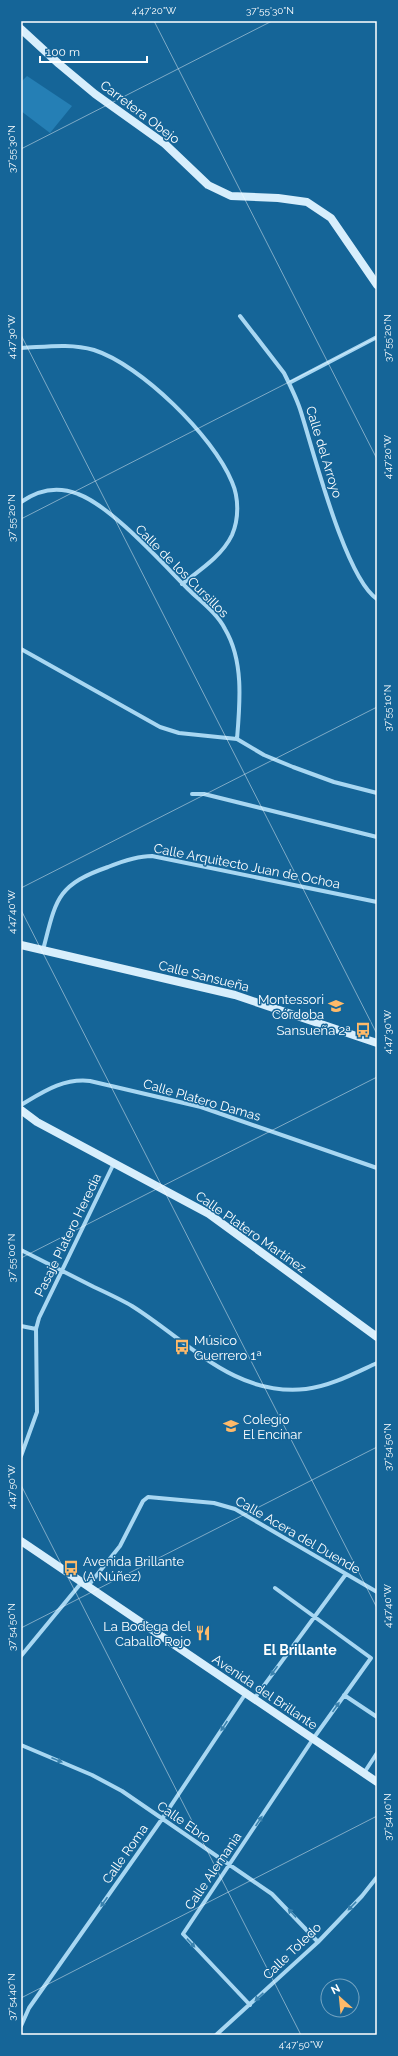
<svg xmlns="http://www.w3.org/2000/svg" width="398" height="2056" viewBox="0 0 398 2056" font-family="Raleway,sans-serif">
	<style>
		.park { fill: #257fb5 }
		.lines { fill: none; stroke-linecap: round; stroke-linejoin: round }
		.street { stroke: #a8d7f2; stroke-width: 4 }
		.secondary { stroke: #d7eefc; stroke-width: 8 }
		.oneway { fill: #3a82ae }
		.ticks { fill: none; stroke: #fff; stroke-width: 1; stroke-opacity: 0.45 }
		.labels { text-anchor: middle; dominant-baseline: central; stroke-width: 3; stroke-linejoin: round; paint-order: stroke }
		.street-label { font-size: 13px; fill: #fff; stroke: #156598 }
		.poi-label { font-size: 13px; fill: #fff; stroke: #156598; text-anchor: end }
		.neighbourhood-label { font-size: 14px; font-weight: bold; fill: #fff; stroke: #156598 }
		.neatline { fill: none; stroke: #fff; stroke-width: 1.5 }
		.ticks-label { font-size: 10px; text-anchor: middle; fill: #fff }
	</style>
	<rect width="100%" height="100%" fill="#156598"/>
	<path class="park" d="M 27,76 L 72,106 L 50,133 L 21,111 L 21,82 Z"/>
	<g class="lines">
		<path class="street" d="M 240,316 L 284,373 C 290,385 296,397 300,409 C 313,449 345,578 377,599
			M 21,348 C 45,347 70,343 94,350 C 141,365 213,436 232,482 C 239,498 239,519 232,535 C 222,556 200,570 182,584
			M 289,383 L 377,337
			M 21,502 C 38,490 58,486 78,494 C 111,506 162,563 188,589 C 200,601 217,613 225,629 C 244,661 240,703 237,739
			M 21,649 L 160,727 L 179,733 L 237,739 L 264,755 L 293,767 L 334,782 L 377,793
			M 192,794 L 204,794 L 377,837
			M 43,950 C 56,900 56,885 108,867 C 123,861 137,856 152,856 L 377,902
			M 21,1105 C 43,1092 63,1078 90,1081 L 201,1107 L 377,1168
			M 21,1250 C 45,1262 70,1275 94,1287 C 107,1293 120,1299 132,1306 C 188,1341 234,1397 306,1389 C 331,1386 355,1373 377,1363
			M 21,1326 L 36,1329
			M 21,1456 L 37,1412 L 36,1329 L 39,1318 L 114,1163
			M 88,1586 L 120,1546 L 143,1501 L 148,1497 L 214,1503 L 235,1509 L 377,1592
			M 21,1656 L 82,1582
			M 344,1695 L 377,1717
			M 254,1699 L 346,1574
			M 21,1745 L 92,1775 L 122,1791 L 272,1894 L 318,1942
			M 364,1773 L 377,1753
			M 250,2005 L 183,1934 L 313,1739 L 371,1658 L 275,1588
			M 21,2026 L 29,2008 L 162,1819 L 246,1693
			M 216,2035 L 318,1942 L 362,1896 L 377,1877"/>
		<path class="secondary" d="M 21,29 L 59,64 L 95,94 L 165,144 L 208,185 L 231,196 L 278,198 L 307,202 L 331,218 L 377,285
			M 21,945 L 235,995 L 377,1043
			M 21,1110 L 37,1122 L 209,1214 L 377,1337
			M 21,1541 L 377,1782"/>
	</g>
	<defs><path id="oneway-solid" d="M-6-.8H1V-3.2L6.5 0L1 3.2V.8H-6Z"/></defs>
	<g class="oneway">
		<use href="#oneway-solid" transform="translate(274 1671) rotate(126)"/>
		<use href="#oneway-solid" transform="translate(336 1707) rotate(-55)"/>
		<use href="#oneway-solid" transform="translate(224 1726) rotate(124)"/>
		<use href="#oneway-solid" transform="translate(57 1760) rotate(22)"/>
		<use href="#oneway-solid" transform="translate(259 1821) rotate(-56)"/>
		<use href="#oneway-solid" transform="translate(104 1902) rotate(125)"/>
		<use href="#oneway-solid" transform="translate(352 1906) rotate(134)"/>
		<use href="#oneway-solid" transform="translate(292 1913) rotate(-133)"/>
		<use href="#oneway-solid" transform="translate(191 1943) rotate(47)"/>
		<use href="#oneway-solid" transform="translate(259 1997) rotate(137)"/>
	</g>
	<path class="ticks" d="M 154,21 L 377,459M 21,149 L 272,21M 21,335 L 377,1034M 21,519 L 377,337M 21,888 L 377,707M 21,910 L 377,1608M 21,1258 L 377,1077M 21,1485 L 301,2035M 21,1628 L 377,1447M 21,1998 L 377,1816"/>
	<defs>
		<g id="school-bare" transform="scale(1.2)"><path d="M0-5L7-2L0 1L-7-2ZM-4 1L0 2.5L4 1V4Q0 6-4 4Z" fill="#ffba69" stroke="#156598" stroke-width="2.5" paint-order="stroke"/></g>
		<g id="bus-bare" transform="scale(1.2)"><path d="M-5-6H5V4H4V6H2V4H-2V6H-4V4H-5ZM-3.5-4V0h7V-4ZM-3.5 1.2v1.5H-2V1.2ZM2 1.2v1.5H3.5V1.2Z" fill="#ffba69" stroke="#156598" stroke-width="2.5" paint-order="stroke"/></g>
		<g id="restaurant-bare" transform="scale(1.2)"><path d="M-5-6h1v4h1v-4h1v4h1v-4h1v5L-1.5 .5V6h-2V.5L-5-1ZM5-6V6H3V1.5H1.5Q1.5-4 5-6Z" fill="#ffba69" stroke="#156598" stroke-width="2.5" paint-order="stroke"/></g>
	</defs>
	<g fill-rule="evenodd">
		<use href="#school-bare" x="336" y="1006"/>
		<use href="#bus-bare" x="363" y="1030"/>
		<use href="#bus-bare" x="182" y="1347"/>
		<use href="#school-bare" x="231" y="1426"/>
		<use href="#bus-bare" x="71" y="1568"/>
		<use href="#restaurant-bare" x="203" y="1633"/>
	</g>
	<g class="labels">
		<g class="street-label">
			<text transform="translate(140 112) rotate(37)">Carretera Obejo</text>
			<text transform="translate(324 452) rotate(73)">Calle del Arroyo</text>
			<text transform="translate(182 571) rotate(45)">Calle de los Cursillos</text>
			<text transform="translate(247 866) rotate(11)">Calle Arquitecto Juan de Ochoa</text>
			<text transform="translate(204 976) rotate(14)">Calle Sansueña</text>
			<text transform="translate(202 1100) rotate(16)">Calle Platero Damas</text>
			<text transform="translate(251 1232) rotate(35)">Calle Platero Martínez</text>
			<text transform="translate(68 1235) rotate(-64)">Pasaje Platero Heredia</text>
			<text transform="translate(298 1535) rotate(30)">Calle Acera del Duende</text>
			<text transform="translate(265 1692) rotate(34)">Avenida del Brillante</text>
			<text transform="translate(184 1822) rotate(35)">Calle Ebro</text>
			<text transform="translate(125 1854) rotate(-55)">Calle Roma</text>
			<text transform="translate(213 1871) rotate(-56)">Calle Alemania</text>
			<text transform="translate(292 1951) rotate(-44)">Calle Toledo</text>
		</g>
		<g class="poi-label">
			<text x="324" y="999">Montessori<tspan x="324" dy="15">Córdoba</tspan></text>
			<text x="351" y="1030">Sansueña 2ª</text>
			<text x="194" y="1340" text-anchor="start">Músico<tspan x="194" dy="15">Guerrero 1ª</tspan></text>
			<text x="243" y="1419" text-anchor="start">Colegio<tspan x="243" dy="15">El Encinar</tspan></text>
			<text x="83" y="1561" text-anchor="start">Avenida Brillante<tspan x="83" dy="15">(A Núñez)</tspan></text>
			<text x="191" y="1626">La Bodega del<tspan x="191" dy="15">Caballo Rojo</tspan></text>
		</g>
		<g class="neighbourhood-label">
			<text x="300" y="1650">El Brillante</text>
		</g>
	</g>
	<rect width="398" height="2056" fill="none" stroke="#156598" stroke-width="44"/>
	<g transform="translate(340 1998) rotate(333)"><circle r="19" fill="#156598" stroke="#73a3c1"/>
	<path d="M0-3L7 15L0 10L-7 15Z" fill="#ffba69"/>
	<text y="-6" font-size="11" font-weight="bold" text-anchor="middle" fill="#ffffff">N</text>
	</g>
	<path d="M40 56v6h107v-6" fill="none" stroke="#ffffff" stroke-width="2"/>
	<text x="46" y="56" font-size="12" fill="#ffffff" stroke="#156598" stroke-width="3" paint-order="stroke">100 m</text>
	<rect x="22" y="22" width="354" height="2012" class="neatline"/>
	<g class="ticks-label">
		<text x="154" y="14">4°47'20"W</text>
		<text x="270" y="14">37°55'30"N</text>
		<text transform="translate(11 149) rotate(-90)" y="4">37°55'30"N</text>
		<text transform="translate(11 337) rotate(-90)" y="4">4°47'30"W</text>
		<text transform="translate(387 338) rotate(-90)" y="4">37°55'20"N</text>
		<text transform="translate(387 457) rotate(-90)" y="4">4°47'20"W</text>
		<text transform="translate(11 518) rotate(-90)" y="4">37°55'20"N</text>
		<text transform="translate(387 708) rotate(-90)" y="4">37°55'10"N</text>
		<text transform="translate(11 912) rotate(-90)" y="4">4°47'40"W</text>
		<text transform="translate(387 1032) rotate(-90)" y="4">4°47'30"W</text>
		<text transform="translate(11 1258) rotate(-90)" y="4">37°55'00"N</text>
		<text transform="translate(387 1447) rotate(-90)" y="4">37°54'50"N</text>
		<text transform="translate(11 1487) rotate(-90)" y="4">4°47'50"W</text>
		<text transform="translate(387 1606) rotate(-90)" y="4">4°47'40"W</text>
		<text transform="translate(11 1627) rotate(-90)" y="4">37°54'50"N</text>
		<text transform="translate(387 1817) rotate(-90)" y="4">37°54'40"N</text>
		<text transform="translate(11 1997) rotate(-90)" y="4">37°54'40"N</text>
		<text x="301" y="2048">4°47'50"W</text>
	</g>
</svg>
